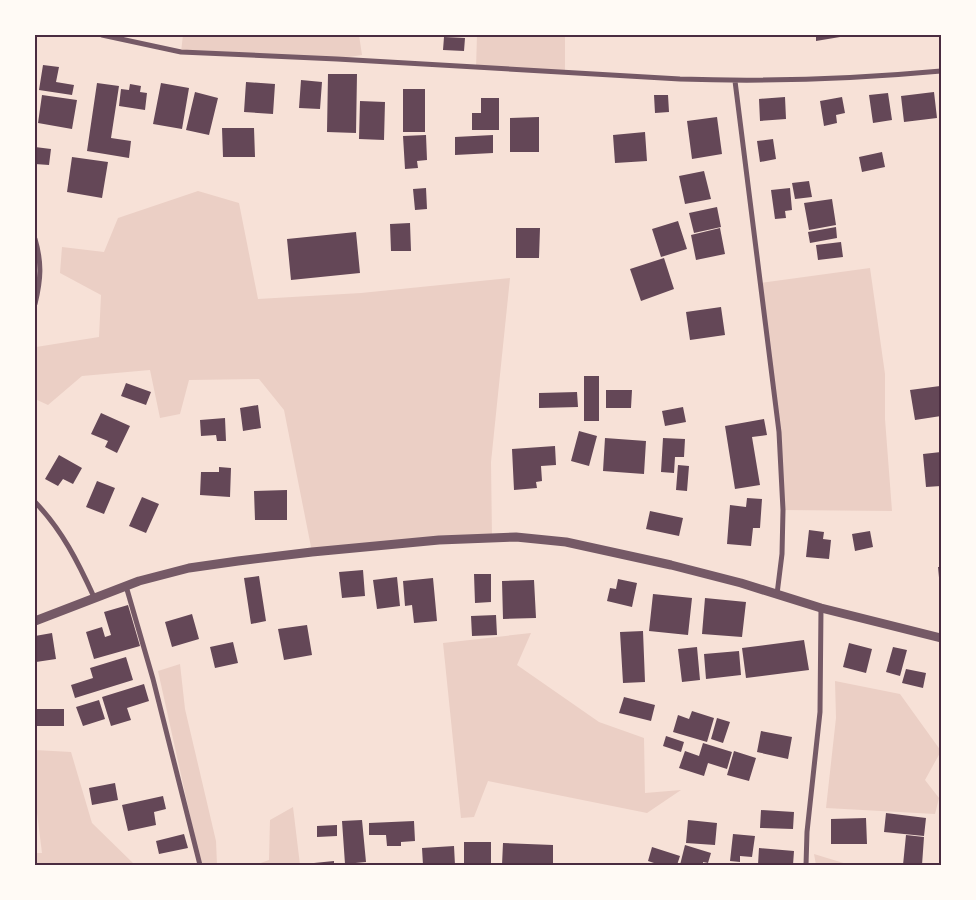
<svg xmlns="http://www.w3.org/2000/svg" width="976" height="900" viewBox="0 0 976 900" font-family="'Roboto Condensed',sans-serif">
	<style>
		.green { fill: #ebcfc5 }
		.building { fill: #644757 }
		.lines { fill: none; stroke-linecap: round; stroke-linejoin: round }
		.minor { stroke: #755966; stroke-width: 5 }
		.tertiary { stroke: #755966; stroke-width: 9 }
		.neatline { fill: none; stroke: #4a2c40; stroke-width: 2 }
	</style>
	<rect width="100%" height="100%" fill="#f7e1d7"/>
	<path class="green" d="M 183,35 L 359,35 L 362,55 L 337,59 L 181,52 Z
		M 477,35 L 565,35 L 565,74 L 476,69 Z
		M 198,191 L 239,203 L 258,299 L 361,293 L 510,278 L 491,462 L 492,537 L 312,552 L 284,410 L 259,379 L 189,380 L 180,414 L 160,418 L 150,370 L 82,376 L 48,405 L 35,399 L 36,347 L 99,337 L 101,295 L 60,273 L 62,247 L 104,252 L 118,218 Z
		M 870,268 L 885,374 L 885,419 L 892,511 L 783,510 L 779,432 L 760,283 Z
		M 531,633 L 517,665 L 599,722 L 644,738 L 645,793 L 681,790 L 647,813 L 488,781 L 474,817 L 461,818 L 443,643 Z
		M 180,664 L 185,709 L 216,841 L 217,865 L 201,865 L 158,671 Z
		M 835,681 L 900,694 L 941,751 L 925,780 L 939,798 L 935,814 L 826,808 L 836,718 Z
		M 35,750 L 71,752 L 92,823 L 135,865 L 35,865 L 35,853 L 42,853 L 35,797 Z
		M 293,807 L 300,865 L 255,865 L 269,860 L 270,820 Z
		M 814,854 L 850,865 L 816,865 Z"/>
	<path class="building" d="M 816,35 L 846,35 L 846,36 L 816,41 Z
		M 444,37 L 465,38 L 464,51 L 443,50 Z
		M 43,65 L 59,67 L 56,82 L 74,85 L 72,95 L 39,90 Z
		M 328,74 L 357,74 L 356,133 L 327,132 Z
		M 301,80 L 322,82 L 320,109 L 299,108 Z
		M 246,82 L 275,84 L 273,114 L 244,112 Z
		M 97,83 L 119,86 L 111,138 L 131,141 L 129,158 L 87,151 Z
		M 161,83 L 189,88 L 182,129 L 153,124 Z
		M 130,84 L 141,86 L 140,92 L 147,93 L 145,110 L 119,106 L 121,89 L 129,90 Z
		M 403,89 L 425,89 L 425,132 L 403,132 Z
		M 195,92 L 218,98 L 209,135 L 186,130 Z
		M 934,92 L 937,118 L 904,122 L 901,96 Z
		M 888,93 L 892,120 L 873,123 L 869,95 Z
		M 42,95 L 77,100 L 72,129 L 38,123 Z
		M 654,95 L 668,95 L 669,112 L 655,113 Z
		M 785,97 L 786,119 L 760,121 L 759,99 Z
		M 842,97 L 845,113 L 836,115 L 837,123 L 824,126 L 820,101 Z
		M 481,98 L 499,98 L 499,130 L 472,130 L 472,113 L 481,113 Z
		M 360,101 L 385,102 L 384,140 L 359,139 Z
		M 539,117 L 539,152 L 510,152 L 510,118 Z
		M 717,117 L 722,154 L 692,159 L 687,121 Z
		M 222,128 L 254,128 L 255,157 L 223,157 Z
		M 645,132 L 647,161 L 615,163 L 613,135 Z
		M 426,135 L 427,160 L 417,161 L 418,168 L 405,169 L 403,136 Z
		M 493,135 L 493,153 L 455,155 L 455,137 Z
		M 773,139 L 776,159 L 760,162 L 757,141 Z
		M 35,147 L 51,149 L 49,165 L 35,164 Z
		M 882,152 L 885,167 L 862,172 L 859,157 Z
		M 72,157 L 108,162 L 102,198 L 67,192 Z
		M 704,171 L 711,199 L 685,204 L 679,176 Z
		M 809,181 L 812,197 L 795,199 L 792,183 Z
		M 426,188 L 427,209 L 415,210 L 413,189 Z
		M 790,188 L 792,210 L 785,211 L 786,218 L 775,219 L 771,190 Z
		M 832,199 L 836,225 L 809,230 L 804,203 Z
		M 717,207 L 721,227 L 694,233 L 689,213 Z
		M 678,221 L 687,249 L 661,257 L 652,229 Z
		M 410,223 L 411,251 L 391,251 L 390,224 Z
		M 836,227 L 837,238 L 810,243 L 808,232 Z
		M 516,228 L 540,228 L 539,258 L 516,258 Z
		M 720,228 L 725,254 L 696,260 L 691,235 Z
		M 356,232 L 360,273 L 291,280 L 287,239 Z
		M 841,242 L 843,257 L 818,260 L 816,245 Z
		M 664,258 L 674,289 L 641,301 L 630,269 Z
		M 721,307 L 725,335 L 690,340 L 686,312 Z
		M 584,376 L 599,376 L 599,421 L 584,421 Z
		M 126,383 L 151,392 L 146,405 L 121,396 Z
		M 940,386 L 941,416 L 915,420 L 910,390 Z
		M 606,390 L 632,390 L 631,408 L 606,408 Z
		M 577,392 L 578,407 L 539,408 L 539,393 Z
		M 258,405 L 261,428 L 243,431 L 240,408 Z
		M 683,407 L 686,422 L 665,426 L 662,411 Z
		M 101,413 L 130,426 L 117,453 L 105,447 L 108,441 L 91,434 Z
		M 225,418 L 226,441 L 217,441 L 216,435 L 201,436 L 200,420 Z
		M 764,419 L 767,435 L 752,437 L 760,485 L 735,489 L 725,426 Z
		M 579,431 L 597,436 L 589,466 L 571,461 Z
		M 605,438 L 646,441 L 644,474 L 603,471 Z
		M 663,438 L 685,439 L 684,457 L 675,457 L 674,473 L 661,472 Z
		M 555,446 L 556,465 L 541,466 L 542,481 L 536,482 L 537,488 L 514,490 L 512,449 Z
		M 941,452 L 941,486 L 926,487 L 923,454 Z
		M 59,455 L 82,468 L 73,484 L 63,479 L 58,486 L 45,479 Z
		M 678,465 L 689,466 L 687,491 L 676,490 Z
		M 219,467 L 231,468 L 230,497 L 200,495 L 201,472 L 219,472 Z
		M 97,481 L 115,488 L 104,514 L 86,507 Z
		M 287,490 L 287,520 L 255,520 L 254,491 Z
		M 142,497 L 159,504 L 146,533 L 129,526 Z
		M 747,498 L 762,499 L 760,528 L 753,528 L 751,546 L 727,544 L 730,505 L 746,507 Z
		M 650,511 L 683,518 L 679,536 L 646,529 Z
		M 809,530 L 824,532 L 823,539 L 831,540 L 829,559 L 806,557 Z
		M 870,531 L 873,547 L 855,551 L 852,534 Z
		M 938,567 L 941,567 L 941,588 L 940,588 Z
		M 363,570 L 365,596 L 342,598 L 339,572 Z
		M 474,574 L 491,574 L 491,602 L 475,603 Z
		M 259,576 L 266,621 L 251,624 L 244,578 Z
		M 397,577 L 400,606 L 377,609 L 373,580 Z
		M 433,578 L 437,621 L 414,623 L 412,605 L 405,606 L 403,581 Z
		M 618,579 L 637,583 L 632,607 L 607,601 L 610,588 L 616,589 Z
		M 534,580 L 536,618 L 503,619 L 502,581 Z
		M 653,594 L 692,598 L 688,635 L 649,631 Z
		M 705,598 L 746,602 L 742,637 L 702,634 Z
		M 128,605 L 140,646 L 94,659 L 86,632 L 102,627 L 105,637 L 111,635 L 104,612 Z
		M 192,614 L 199,639 L 172,647 L 165,622 Z
		M 496,615 L 497,635 L 472,636 L 471,616 Z
		M 307,625 L 312,655 L 284,660 L 278,629 Z
		M 643,631 L 645,682 L 623,683 L 620,632 Z
		M 52,633 L 56,659 L 36,662 L 35,636 Z
		M 804,640 L 809,670 L 746,678 L 742,648 Z
		M 233,642 L 238,663 L 215,668 L 210,647 Z
		M 849,643 L 872,649 L 866,673 L 843,667 Z
		M 697,647 L 700,680 L 682,682 L 678,649 Z
		M 893,647 L 907,650 L 900,676 L 886,672 Z
		M 739,651 L 741,675 L 706,679 L 704,654 Z
		M 126,657 L 133,680 L 75,698 L 71,685 L 93,678 L 90,668 Z
		M 906,669 L 926,673 L 923,688 L 902,683 Z
		M 144,684 L 149,701 L 127,708 L 131,720 L 111,726 L 102,697 Z
		M 624,697 L 655,705 L 651,721 L 619,713 Z
		M 99,700 L 105,719 L 83,726 L 76,707 Z
		M 35,709 L 64,709 L 64,726 L 35,726 Z
		M 692,711 L 714,718 L 707,742 L 673,732 L 678,715 L 689,719 Z
		M 717,718 L 730,722 L 723,743 L 711,739 Z
		M 761,731 L 792,737 L 788,759 L 757,752 Z
		M 666,736 L 684,742 L 681,752 L 663,746 Z
		M 703,743 L 732,752 L 727,769 L 708,763 L 704,776 L 679,768 L 685,751 L 699,756 Z
		M 734,751 L 756,758 L 749,781 L 727,775 Z
		M 115,783 L 118,800 L 92,805 L 89,788 Z
		M 163,796 L 166,809 L 154,812 L 156,825 L 128,831 L 122,805 Z
		M 761,810 L 794,812 L 793,829 L 760,828 Z
		M 886,813 L 926,818 L 924,836 L 884,832 Z
		M 866,818 L 867,844 L 831,844 L 831,819 Z
		M 362,820 L 366,862 L 345,864 L 342,821 Z
		M 688,820 L 717,823 L 715,845 L 686,843 Z
		M 414,821 L 415,841 L 401,842 L 401,846 L 387,846 L 386,835 L 369,835 L 369,823 Z
		M 337,825 L 337,836 L 317,837 L 317,826 Z
		M 184,834 L 188,848 L 159,854 L 156,841 Z
		M 733,834 L 755,836 L 752,857 L 740,856 L 740,862 L 730,861 Z
		M 906,835 L 924,837 L 922,865 L 903,865 Z
		M 464,842 L 491,842 L 491,865 L 464,865 Z
		M 503,843 L 553,845 L 553,865 L 502,865 Z
		M 685,845 L 711,853 L 708,863 L 703,862 L 703,865 L 680,865 Z
		M 454,846 L 455,865 L 423,865 L 422,848 Z
		M 652,847 L 680,856 L 677,865 L 660,865 L 648,861 Z
		M 759,848 L 794,851 L 793,865 L 758,865 Z
		M 334,861 L 334,865 L 314,865 L 314,863 Z"/>
	<g class="lines">
		<path class="minor" d="M 102,35 L 181,52 L 337,59 L 680,79 C 767,82 854,79 941,71
			M 735,81 L 779,432 L 783,510 L 782,554 L 777,594
			M 35,239 C 42,263 41,279 35,304
			M 35,502 C 62,530 78,562 94,597
			M 126,586 L 153,679 L 200,865
			M 806,865 L 807,832 L 820,712 L 821,608"/>
		<path class="tertiary" d="M 35,621 L 139,581 L 189,568 L 238,561 L 312,552 L 439,540 L 516,537 L 566,542 L 671,565 L 741,583 L 821,608 L 941,638"/>
	</g>
	<rect width="976" height="900" fill="none" stroke="#fffaf5" stroke-width="72"/>
	<rect x="36" y="36" width="904" height="828" class="neatline"/>
</svg>
